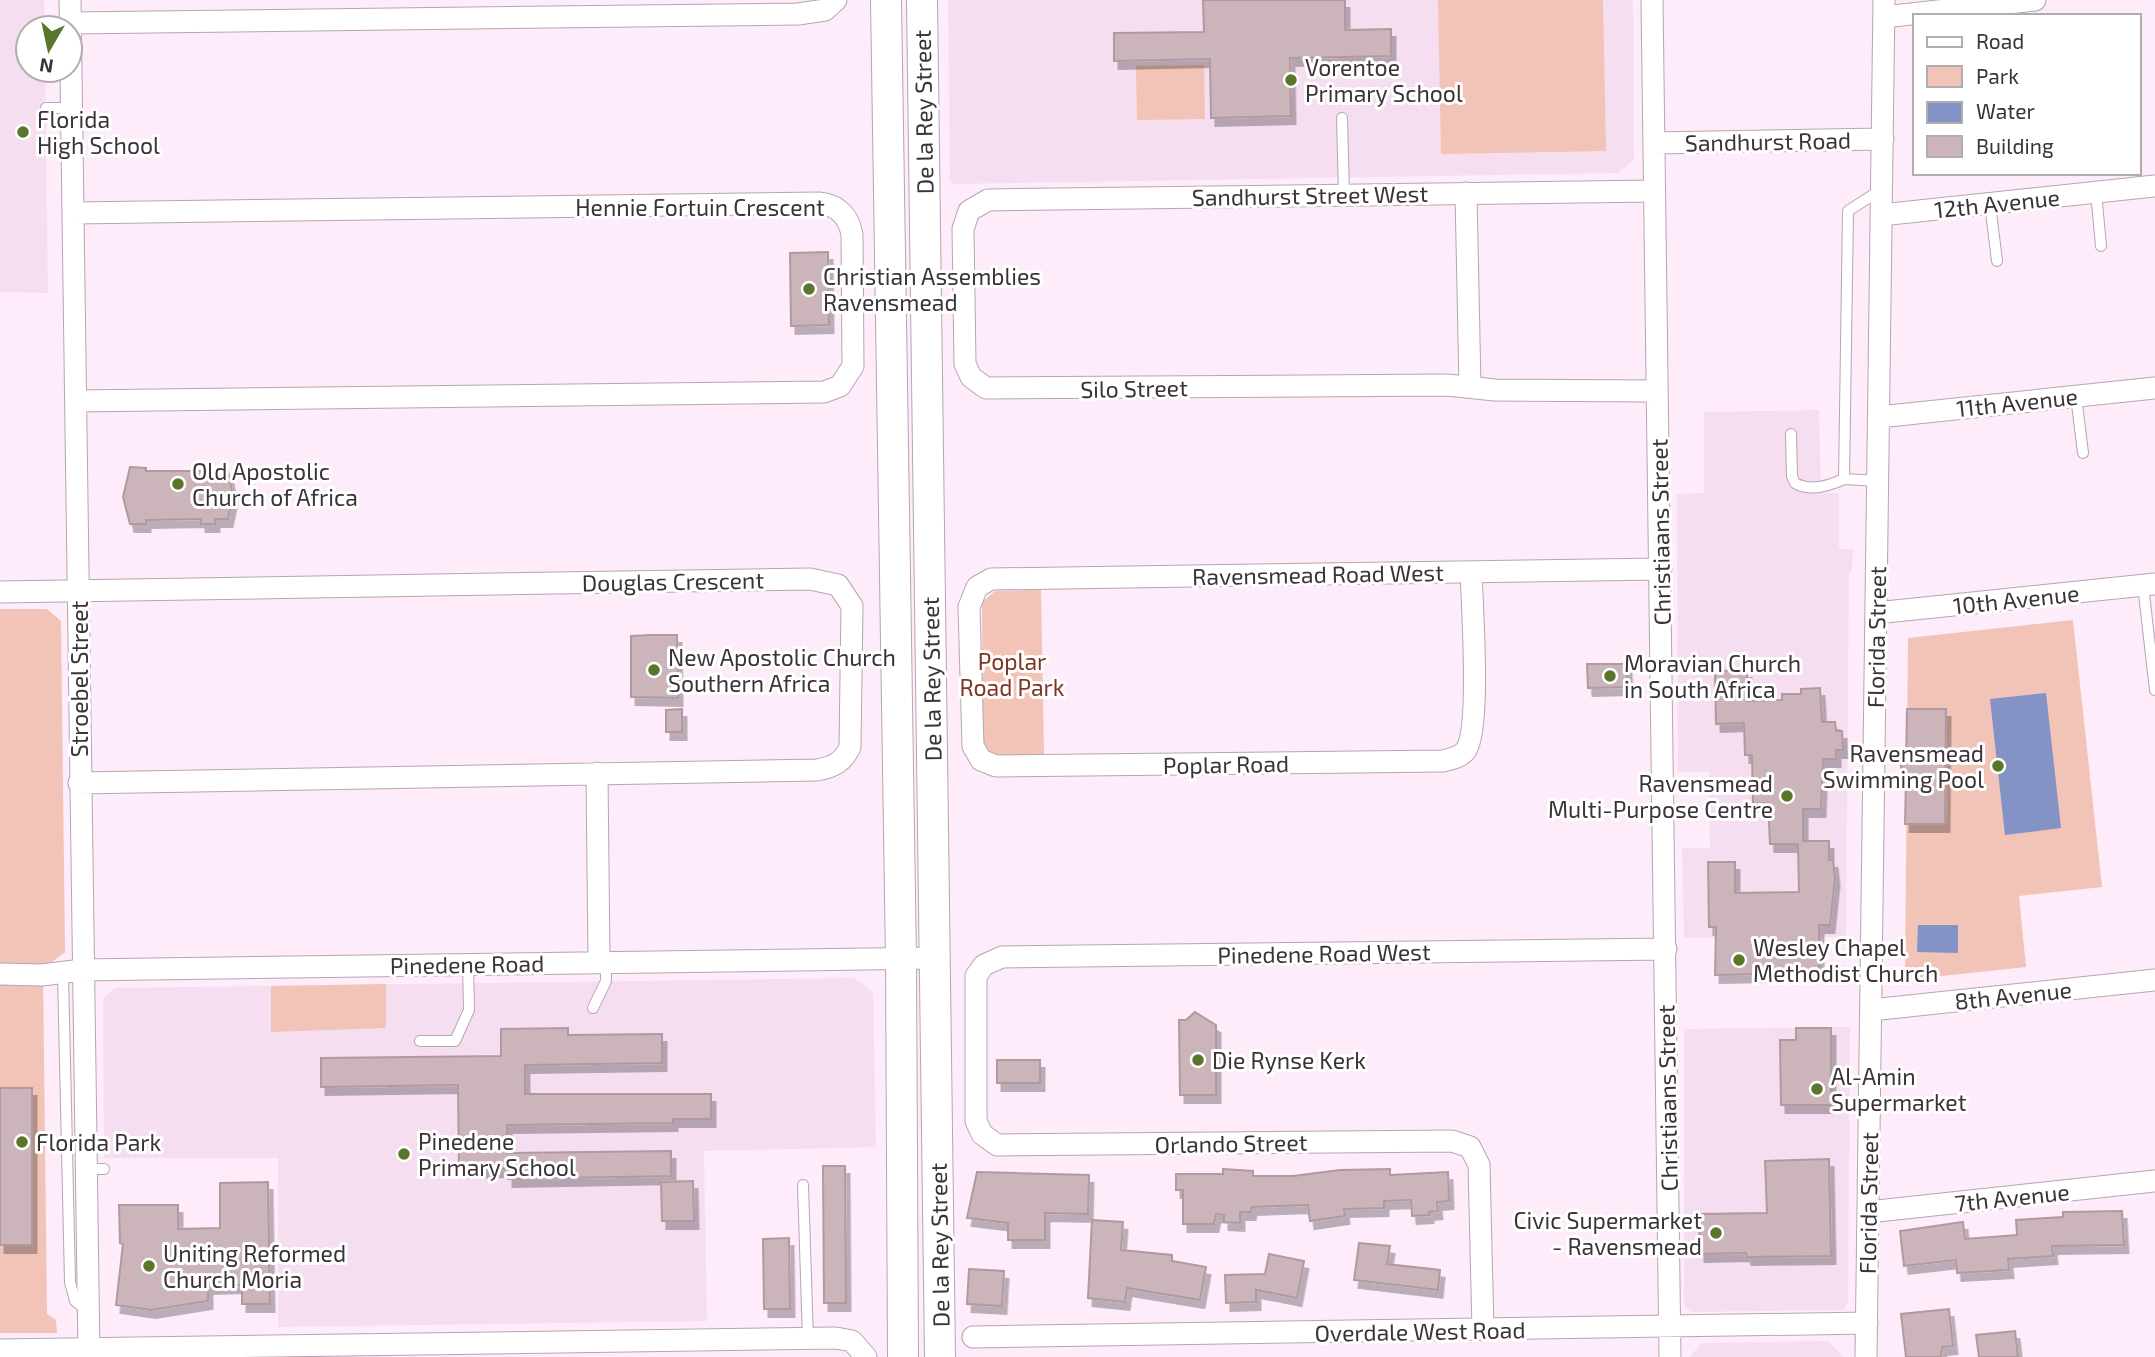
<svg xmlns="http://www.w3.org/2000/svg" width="2155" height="1357" viewBox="0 0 2155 1357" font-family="'Exo 2',sans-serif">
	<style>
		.built { fill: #f6def1 }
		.green { fill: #f2c3b7 }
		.water { fill: #8393c5 }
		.building { fill: #ccb5ba; stroke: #b09a9f; stroke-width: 2; filter: url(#shadow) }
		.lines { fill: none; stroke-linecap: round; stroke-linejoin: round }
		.service-casing { stroke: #b6a5b3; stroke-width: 12 }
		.minor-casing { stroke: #b6a5b3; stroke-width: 23 }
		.secondary-casing { stroke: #b6a5b3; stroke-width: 32 }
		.service { stroke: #fff; stroke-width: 10 }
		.minor { stroke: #fff; stroke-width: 21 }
		.secondary { stroke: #fff; stroke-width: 30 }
		.poi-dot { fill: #5a762a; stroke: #fff; stroke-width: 2.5 }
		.labels { text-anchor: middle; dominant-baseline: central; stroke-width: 6; stroke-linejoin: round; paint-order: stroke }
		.poi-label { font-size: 23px; fill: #3a3338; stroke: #fff; text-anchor: start }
		.street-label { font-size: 23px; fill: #3a3338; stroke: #fff }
		.park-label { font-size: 23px; fill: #7f3423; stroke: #fff }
	</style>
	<defs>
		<filter id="shadow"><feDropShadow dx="4.5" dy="8" stdDeviation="0" flood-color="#0004"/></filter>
	</defs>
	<rect width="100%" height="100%" fill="#feecfa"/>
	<path class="built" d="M 0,0 L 44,0 L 45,28 L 28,28 L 28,70 L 45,70 L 48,293 L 0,292 Z
		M 948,0 L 1633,0 L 1634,160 L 1618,173 L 953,184 L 950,180 Z
		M 1819,410 L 1821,493 L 1839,493 L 1839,549 L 1853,549 L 1852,572 L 1849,572 L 1846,937 L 1684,938 L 1682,848 L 1710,848 L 1709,772 L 1678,772 L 1677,494 L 1704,493 L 1704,412 Z
		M 854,978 L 873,992 L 876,1147 L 704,1151 L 707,1321 L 278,1327 L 278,1158 L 104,1158 L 103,998 L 115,988 Z
		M 1850,1027 L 1848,1303 L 1843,1310 L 1691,1312 L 1684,1306 L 1684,1029 Z
		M 1828,1341 L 1843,1357 L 1689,1357 L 1702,1343 Z"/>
	<path class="green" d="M 1438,0 L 1603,0 L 1606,151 L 1441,154 Z
		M 1204,65 L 1205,119 L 1137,120 L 1136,66 Z
		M 1041,590 L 1044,755 C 1024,756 992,764 983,741 L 982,602 L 995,591 Z
		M 0,609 L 47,609 L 61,621 L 65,952 L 43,969 L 47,1314 L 56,1320 L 57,1333 L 0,1333 Z
		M 2073,620 L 2102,887 L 2019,896 L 2026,967 L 1905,980 L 1908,638 Z
		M 386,984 L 386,1028 L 271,1032 L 271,986 Z"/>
	<path class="water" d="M 2046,693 L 2061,828 L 2005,835 L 1990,699 Z
		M 1918,925 L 1958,925 L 1958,953 L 1917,952 Z"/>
	<path class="building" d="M 1203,0 L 1345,0 L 1345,30 L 1391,29 L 1391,56 L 1290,58 L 1291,116 L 1211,118 L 1210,59 L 1114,61 L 1114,33 L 1204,32 Z
		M 828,252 L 829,325 L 791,326 L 790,253 Z
		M 130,467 L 146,468 L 146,471 L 228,471 L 233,496 L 228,519 L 215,519 L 215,524 L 201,524 L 201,519 L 146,520 L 146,524 L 130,524 L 123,497 Z
		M 650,635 L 677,635 L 678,698 L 631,697 L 631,636 Z
		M 1587,664 L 1627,664 L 1628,687 L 1588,688 Z
		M 1747,670 L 1747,701 L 1782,700 L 1782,694 L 1801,694 L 1801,689 L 1820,688 L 1822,722 L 1835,722 L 1836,731 L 1842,731 L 1843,750 L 1836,750 L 1836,759 L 1823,759 L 1821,809 L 1803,809 L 1803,841 L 1829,841 L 1829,860 L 1833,860 L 1835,878 L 1830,925 L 1819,925 L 1819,973 L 1715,975 L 1716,927 L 1709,927 L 1708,862 L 1735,862 L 1735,893 L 1799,892 L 1798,844 L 1770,844 L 1768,803 L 1753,804 L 1752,755 L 1745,755 L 1744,723 L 1716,724 L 1715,671 Z
		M 682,709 L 682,732 L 666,732 L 666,710 Z
		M 1907,709 L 1946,709 L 1945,824 L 1905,824 L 1906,780 L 1901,780 L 1901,763 L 1906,763 Z
		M 1195,1012 L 1216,1025 L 1216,1095 L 1180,1095 L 1179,1020 L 1186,1020 Z
		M 568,1028 L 568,1035 L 662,1034 L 662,1063 L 525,1065 L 525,1094 L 711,1094 L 711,1119 L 673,1119 L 673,1123 L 507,1125 L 507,1153 L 671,1151 L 671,1176 L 508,1179 L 508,1169 L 459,1170 L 458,1085 L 321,1087 L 321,1058 L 501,1056 L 501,1029 Z
		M 1796,1028 L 1831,1028 L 1831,1105 L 1781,1105 L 1780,1040 L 1796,1040 Z
		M 997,1060 L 1040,1060 L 1040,1083 L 997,1083 Z
		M 0,1088 L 32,1088 L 32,1245 L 0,1245 Z
		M 1829,1159 L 1831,1256 L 1747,1257 L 1746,1253 L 1700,1254 L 1699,1214 L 1767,1213 L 1765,1161 Z
		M 823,1166 L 845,1166 L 846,1303 L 824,1303 Z
		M 1223,1169 L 1253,1171 L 1253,1176 L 1293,1176 L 1340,1170 L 1390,1169 L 1390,1175 L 1448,1172 L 1449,1201 L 1437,1202 L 1438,1211 L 1429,1212 L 1429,1215 L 1412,1216 L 1411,1200 L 1384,1201 L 1384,1208 L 1344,1209 L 1345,1216 L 1310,1221 L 1308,1205 L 1252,1207 L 1251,1212 L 1240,1212 L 1240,1223 L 1224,1222 L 1224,1215 L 1216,1214 L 1214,1224 L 1183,1224 L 1183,1190 L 1176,1190 L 1176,1174 L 1223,1174 Z
		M 977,1172 L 1089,1175 L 1088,1214 L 1045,1213 L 1045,1240 L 1008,1240 L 1008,1223 L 967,1218 Z
		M 693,1181 L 694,1221 L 662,1221 L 661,1182 Z
		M 268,1182 L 270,1304 L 242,1304 L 242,1285 L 208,1286 L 208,1301 L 151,1310 L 116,1305 L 123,1244 L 120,1243 L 119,1205 L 178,1205 L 178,1229 L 220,1228 L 220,1183 Z
		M 2122,1211 L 2124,1245 L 2052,1246 L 2053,1256 L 2008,1259 L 2009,1270 L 1957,1273 L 1956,1260 L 1904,1266 L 1900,1231 L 1963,1222 L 1965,1239 L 2017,1235 L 2016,1220 L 2063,1217 L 2063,1212 Z
		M 1092,1220 L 1123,1222 L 1121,1250 L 1172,1255 L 1172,1261 L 1206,1267 L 1200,1300 L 1127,1288 L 1125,1302 L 1088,1298 Z
		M 789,1238 L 790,1309 L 764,1309 L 763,1239 Z
		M 1359,1243 L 1390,1246 L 1387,1264 L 1440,1270 L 1438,1290 L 1354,1280 Z
		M 1269,1254 L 1304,1261 L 1297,1298 L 1256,1290 L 1256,1302 L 1226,1303 L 1225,1275 L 1265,1274 Z
		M 969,1269 L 1004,1271 L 1002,1306 L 967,1304 Z
		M 1949,1309 L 1953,1346 L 1942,1347 L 1941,1357 L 1906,1357 L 1901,1314 Z
		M 2015,1331 L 2018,1357 L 1979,1357 L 1976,1335 Z"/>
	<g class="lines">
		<g class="service-casing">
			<path id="service" d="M 46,108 L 71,108
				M 1342,118 L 1344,195
				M 2096,192 L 2101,246
				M 1990,204 L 1997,261
				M 2076,396 L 2083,453
				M 1791,434 L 1792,476 L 1795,483 C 1810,492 1829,486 1844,479
				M 1878,481 L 1844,479 L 1848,211 L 1882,189
				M 2143,585 L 2155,690
				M 63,973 L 70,1282 L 75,1301 L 88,1311
				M 593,1008 L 606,981 L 606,962
				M 420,1041 L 455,1041 L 469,1010 L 468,964
				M 86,1169 L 104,1169
				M 803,1185 L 808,1339"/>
		</g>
		<g class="minor-casing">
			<path id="minor" d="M 70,0 L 89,1357
				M 1652,0 L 1670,1357
				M 1884,17 L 2035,0
				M 70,23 L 798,14 L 825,10 L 836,0
				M 1654,143 L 1883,139
				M 1654,191 L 988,200 L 969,211 L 963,229 L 965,364 L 971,377 L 986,388 L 1447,385 L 1495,390 L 1657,391
				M 1466,193 L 1470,387
				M 73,213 L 819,203 C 838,205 849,216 852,235 L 853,366 L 840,386 L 824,392 L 76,401
				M 1881,215 L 2155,186
				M 1879,417 L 2155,388
				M 1471,572 C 1472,604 1481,728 1466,750 C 1461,757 1452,759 1443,761 L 996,766 L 981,760 L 973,746 L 969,607 L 977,587 L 991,579 L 1661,569
				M 0,592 L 810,579 L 838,585 L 852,606 L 850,747 C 843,762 834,767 817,770 L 79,783
				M 1876,613 L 2155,584
				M 597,773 L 599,962
				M 0,974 L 42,975 L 82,970 L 934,958
				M 1871,1010 L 2155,980
				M 1868,1212 L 2155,1181
				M 1483,1330 L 1479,1165 L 1470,1147 L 1452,1141 L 997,1145 L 982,1134 L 976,1121 L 976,976 L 984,965 L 1002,957 L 1666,949
				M 973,1337 L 1867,1323
				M 0,1350 L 836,1338 L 852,1341 L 866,1357
				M 1866,1357 L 1884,0"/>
		</g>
		<g class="secondary-casing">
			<path id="secondary" d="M 886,0 L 901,959 L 903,1357
				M 922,0 L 940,1357"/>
		</g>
		<use href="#service" class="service"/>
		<use href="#minor" class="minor"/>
		<use href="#secondary" class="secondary"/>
	</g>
	<g class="poi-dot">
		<circle cx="1291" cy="80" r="7"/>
		<circle cx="23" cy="132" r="7"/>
		<circle cx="809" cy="289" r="7"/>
		<circle cx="178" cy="484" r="7"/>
		<circle cx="654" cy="670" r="7"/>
		<circle cx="1610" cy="676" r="7"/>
		<circle cx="1998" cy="766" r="7"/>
		<circle cx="1787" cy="796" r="7"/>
		<circle cx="1739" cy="960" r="7"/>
		<circle cx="1198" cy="1060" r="7"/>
		<circle cx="1817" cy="1089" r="7"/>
		<circle cx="22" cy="1142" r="7"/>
		<circle cx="404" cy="1154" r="7"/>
		<circle cx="1716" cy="1233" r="7"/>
		<circle cx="149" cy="1266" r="7"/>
	</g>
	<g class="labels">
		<g class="poi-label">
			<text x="1305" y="67">Vorentoe<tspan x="1305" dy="26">Primary School</tspan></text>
			<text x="37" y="119">Florida<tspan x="37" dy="26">High School</tspan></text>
			<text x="823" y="276">Christian Assemblies<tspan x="823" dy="26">Ravensmead</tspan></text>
			<text x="192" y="471">Old Apostolic<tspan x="192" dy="26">Church of Africa</tspan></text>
			<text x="668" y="657">New Apostolic Church<tspan x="668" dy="26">Southern Africa</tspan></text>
			<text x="1624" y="663">Moravian Church<tspan x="1624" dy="26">in South Africa</tspan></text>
			<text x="1984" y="753" text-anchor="end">Ravensmead<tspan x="1984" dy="26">Swimming Pool</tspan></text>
			<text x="1773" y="783" text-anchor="end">Ravensmead<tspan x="1773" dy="26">Multi-Purpose Centre</tspan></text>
			<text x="1753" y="947">Wesley Chapel<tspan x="1753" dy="26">Methodist Church</tspan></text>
			<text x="1212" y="1060">Die Rynse Kerk</text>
			<text x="1831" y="1076">Al-Amin<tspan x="1831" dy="26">Supermarket</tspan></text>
			<text x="418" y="1141">Pinedene<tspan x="418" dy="26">Primary School</tspan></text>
			<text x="36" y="1142">Florida Park</text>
			<text x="1702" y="1220" text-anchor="end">Civic Supermarket<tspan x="1702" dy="26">- Ravensmead</tspan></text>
			<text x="163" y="1253">Uniting Reformed<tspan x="163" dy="26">Church Moria</tspan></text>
		</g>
		<g class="street-label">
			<text transform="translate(923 112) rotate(-91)">De la Rey Street</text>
			<text transform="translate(1768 141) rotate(-1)">Sandhurst Road</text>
			<text transform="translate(1310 195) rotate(-1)">Sandhurst Street West</text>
			<text transform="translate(1997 203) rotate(-6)">12th Avenue</text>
			<text x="700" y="207">Hennie Fortuin Crescent</text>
			<text transform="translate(1134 388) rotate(-1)">Silo Street</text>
			<text transform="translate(2017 402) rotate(-6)">11th Avenue</text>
			<text transform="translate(1660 532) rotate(-91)">Christiaans Street</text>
			<text transform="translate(1318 574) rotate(-1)">Ravensmead Road West</text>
			<text transform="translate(673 581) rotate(-1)">Douglas Crescent</text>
			<text transform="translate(2016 599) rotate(-6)">10th Avenue</text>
			<text transform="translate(1876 637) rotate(-89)">Florida Street</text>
			<text transform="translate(79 679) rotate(-90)">Stroebel Street</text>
			<text transform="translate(931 679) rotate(-91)">De la Rey Street</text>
			<text transform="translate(1226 764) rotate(-1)">Poplar Road</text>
			<text transform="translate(1324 953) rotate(-1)">Pinedene Road West</text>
			<text transform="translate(467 964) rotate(-1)">Pinedene Road</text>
			<text transform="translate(2013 995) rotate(-6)">8th Avenue</text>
			<text transform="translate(1667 1098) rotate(-91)">Christiaans Street</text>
			<text transform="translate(1231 1143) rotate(-1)">Orlando Street</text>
			<text transform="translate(2012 1197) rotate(-6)">7th Avenue</text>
			<text transform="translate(1868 1203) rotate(-89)">Florida Street</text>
			<text transform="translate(939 1245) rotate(-91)">De la Rey Street</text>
			<text transform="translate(1420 1331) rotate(-1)">Overdale West Road</text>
		</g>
		<g class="park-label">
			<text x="1012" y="661">Poplar<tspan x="1012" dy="26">Road Park</tspan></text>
		</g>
	</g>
	<rect x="1913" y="14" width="228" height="161" fill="#ffffff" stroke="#b0adaf" stroke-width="2"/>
	<rect x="1927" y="37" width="35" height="10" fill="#ffffff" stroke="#b0adaf" stroke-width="2"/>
	<text x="1976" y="49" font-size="21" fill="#3a3338">Road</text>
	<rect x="1927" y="66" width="35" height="21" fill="#f2c3b7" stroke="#b0adaf" stroke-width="2"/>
	<text x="1976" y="84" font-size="21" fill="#3a3338">Park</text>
	<rect x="1927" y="102" width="35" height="21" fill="#8393c5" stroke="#b0adaf" stroke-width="2"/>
	<text x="1976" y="119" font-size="21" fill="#3a3338">Water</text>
	<rect x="1927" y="136" width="35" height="21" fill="#ccb5ba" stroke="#b0adaf" stroke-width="2"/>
	<text x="1976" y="154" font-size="21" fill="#3a3338">Building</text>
	<g transform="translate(49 49) rotate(189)"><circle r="33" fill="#ffffff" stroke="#b0adaf" stroke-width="2"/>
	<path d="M0-5L12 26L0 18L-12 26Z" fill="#5a762a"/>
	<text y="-10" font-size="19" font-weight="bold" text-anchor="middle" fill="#3a3338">N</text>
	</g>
</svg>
